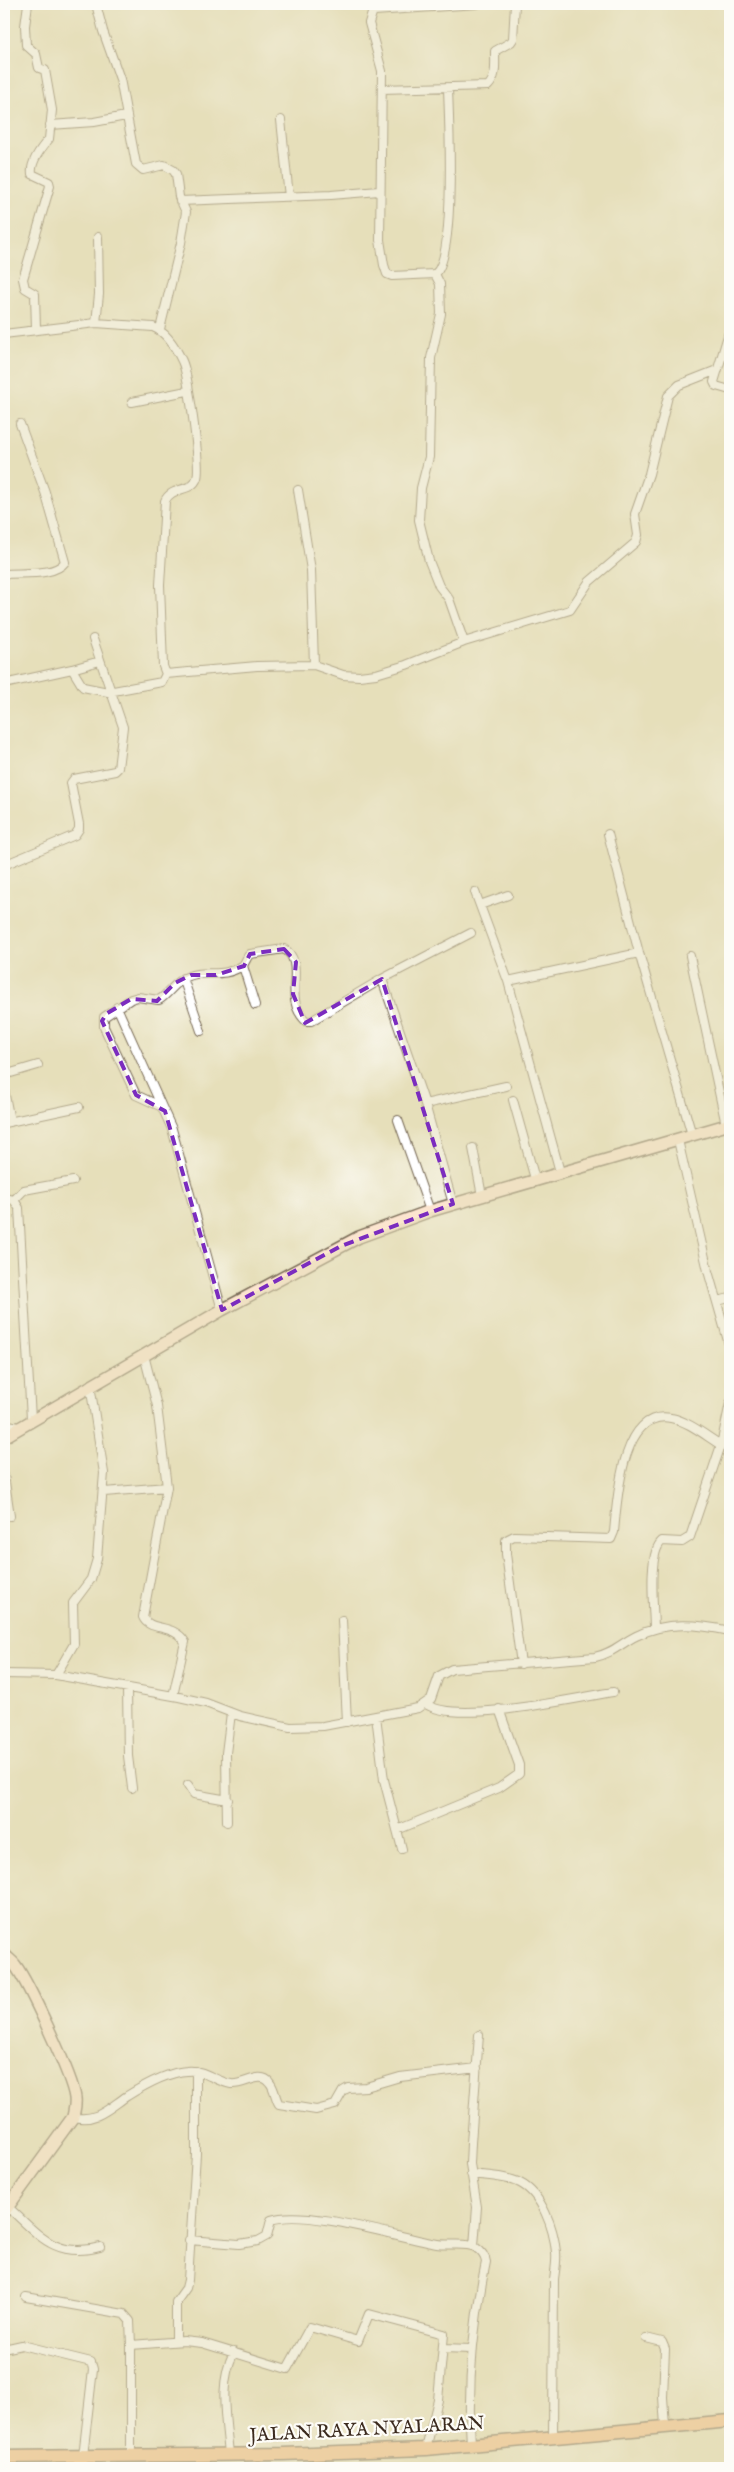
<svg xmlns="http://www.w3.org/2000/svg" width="734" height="2472" viewBox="0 0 734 2472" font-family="'IM FELL English',serif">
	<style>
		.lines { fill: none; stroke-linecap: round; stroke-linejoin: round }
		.street-casing { stroke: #776955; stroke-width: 10 }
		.secondary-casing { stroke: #776955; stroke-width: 14 }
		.primary-casing { stroke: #776955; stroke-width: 15 }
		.street { stroke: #fff; stroke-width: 8 }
		.secondary { stroke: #fce5cf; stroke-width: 11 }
		.primary { stroke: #f7be88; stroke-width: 12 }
		.marked { fill: none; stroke: #7b2cbf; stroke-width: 4; stroke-dasharray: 10 6; stroke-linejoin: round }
		.labels { text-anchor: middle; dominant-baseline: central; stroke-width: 4.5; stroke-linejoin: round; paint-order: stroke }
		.street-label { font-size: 19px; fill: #3b2a1e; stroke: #fdfcf7 }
	</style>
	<rect width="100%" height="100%" fill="#fdfcf7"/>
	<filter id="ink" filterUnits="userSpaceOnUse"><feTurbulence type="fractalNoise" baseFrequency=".02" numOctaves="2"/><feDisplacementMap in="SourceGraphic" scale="10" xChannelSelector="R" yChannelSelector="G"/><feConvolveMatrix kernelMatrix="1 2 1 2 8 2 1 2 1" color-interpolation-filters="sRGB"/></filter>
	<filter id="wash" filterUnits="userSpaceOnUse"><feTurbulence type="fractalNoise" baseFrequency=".0096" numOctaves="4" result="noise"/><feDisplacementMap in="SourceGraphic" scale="20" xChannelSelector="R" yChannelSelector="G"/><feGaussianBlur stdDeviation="1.12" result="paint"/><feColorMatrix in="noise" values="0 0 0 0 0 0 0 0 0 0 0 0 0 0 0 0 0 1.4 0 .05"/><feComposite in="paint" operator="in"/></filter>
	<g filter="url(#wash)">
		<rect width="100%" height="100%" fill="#e6dfba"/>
	</g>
	<g filter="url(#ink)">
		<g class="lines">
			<g class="street-casing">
				<path id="street" d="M 28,4 L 25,26 L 26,45 L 36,54 L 39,68 L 45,70 L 52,110 L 49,139 C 41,148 30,162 32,174 L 49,182 L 50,186 L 23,279 L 25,288 L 35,294 L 36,329
					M 96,4 L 103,31 L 120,79 L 136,164 L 143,170 L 164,165 L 173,170 L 176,174 L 179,197 L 186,212 L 181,243 L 160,329
					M 375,4 L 369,23 L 382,71 L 380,240 L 384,265 L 387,274 L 392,276 L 435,274 L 440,284 L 441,314 L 431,358 L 429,457 L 421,488 L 419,520 L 429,561 L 439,586 L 449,599 L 464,642
					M 374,11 L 477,4
					M 382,89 L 488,86 C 497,77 495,64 495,51 L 511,42 L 513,39 L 515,4
					M 281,120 L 289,197
					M 50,125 L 94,122 L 126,116
					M 180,201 L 331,195 L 379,191
					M 435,274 C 456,258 449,118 448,88
					M 96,323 L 99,294 L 98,237
					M 730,329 L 714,382 L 716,386 L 730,390
					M 4,334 L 96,323 L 153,327 C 166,332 176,348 182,361 C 188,373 201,466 197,478 C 192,493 171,486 165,501 L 160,585 L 163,666 L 166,674 L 162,682 L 108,692 L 83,687 L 72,669 L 4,684
					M 132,402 L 187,391
					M 298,490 L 311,570 L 314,665
					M 4,574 C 21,572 54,577 65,562 L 45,492 L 20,424
					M 72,669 L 100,661
					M 166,674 L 257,666 L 314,665 L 343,675 L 359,676 L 376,674 L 406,665 L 464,642 L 570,610 L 589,582 L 636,542 L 638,535 L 635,514 L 649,474 L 668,396 L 679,385 L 717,370
					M 608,834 L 639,953 L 692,1135
					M 4,865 L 75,835 L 79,829 L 79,824 L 71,783 L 74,779 L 115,771 L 118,768 L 123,727 L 93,639
					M 475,892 L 508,981 L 560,1172
					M 480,905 L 508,895
					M 690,956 L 726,1125
					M 243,966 L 255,1005
					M 183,978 L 201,1031
					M 382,979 L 425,1104 L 453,1204
					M 508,981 L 639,953
					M 117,1007 L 162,1107
					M 4,1075 L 38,1065
					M 4,1090 L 10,1121
					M 513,1100 L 535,1179
					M 425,1104 L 506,1086
					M 398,1120 L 430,1211
					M 4,1123 L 79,1107
					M 678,1140 L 708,1271 L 730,1348
					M 473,1148 L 482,1196
					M 4,1198 L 14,1200 L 19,1208 L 31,1419
					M 14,1200 L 24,1190 L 73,1181
					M 717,1301 L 730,1298
					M 222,1310 L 172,1129 L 162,1107 L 136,1095 L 104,1027 L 104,1017 L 131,999 L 138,997 L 159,1000 C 170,993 175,981 189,976 C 205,969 222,979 242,966 C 246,963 246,957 250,954 L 284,949 C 308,963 281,998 306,1021 L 311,1021 L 382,979 L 471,933
					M 144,1355 L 157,1406 L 167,1487 L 143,1617 C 149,1632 174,1623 185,1642 L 173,1696
					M 4,1424 L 18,1427
					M 4,1475 L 10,1516
					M 104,1492 L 167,1487
					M 342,1620 L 347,1722
					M 654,1629 C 654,1609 647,1554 662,1541 L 682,1542 L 690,1537 L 721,1445 L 730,1403
					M 521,1664 L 506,1554 L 506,1540 L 514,1536 L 611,1539 L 614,1532 C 617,1502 621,1408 671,1418 C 688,1421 706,1436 721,1445
					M 4,1674 L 56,1675 L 179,1697 L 206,1703 L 240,1716 L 290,1727 L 323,1726 L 418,1708 L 431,1699 L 439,1676 L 452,1669 L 595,1657 C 613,1653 620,1644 636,1636 C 666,1621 698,1624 730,1631
					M 56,1675 L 74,1644 L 73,1603 L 91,1579 L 97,1559 L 104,1473 L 90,1385
					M 127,1688 L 128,1756 L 132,1788
					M 426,1704 C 455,1725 575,1698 613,1692
					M 376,1716 L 384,1780 L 402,1849
					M 188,1785 L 194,1794 L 228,1800
					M 227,1822 L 226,1753 L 231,1713
					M 397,1830 L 499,1788 L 519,1774 L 519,1765 L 499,1709
					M 73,2117 C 96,2123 109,2108 127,2096 C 143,2086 168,2072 187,2071 C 203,2069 215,2081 231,2084 C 243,2086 261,2070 270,2083 C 275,2089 275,2098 279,2104 L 316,2110 L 335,2105 L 343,2091 L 348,2088 L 366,2087 L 400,2077 L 477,2068
					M 471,2174 C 486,2176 507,2176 520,2183 C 542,2194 554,2229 556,2252 C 557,2261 555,2271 554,2279 L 553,2438
					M 8,2207 C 39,2235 55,2259 100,2247
					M 189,2240 L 239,2244 L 258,2241 L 267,2236 L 271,2220 C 305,2208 399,2237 437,2244 C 448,2246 465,2242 475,2247 C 481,2251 485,2255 486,2262 C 473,2324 467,2382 471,2445
					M 474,2246 L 477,2207 L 470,2164 L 471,2143 L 479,2035
					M 26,2297 L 124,2314 L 130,2321 L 131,2345
					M 646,2338 L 662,2342 L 665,2349 L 663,2397 L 665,2426
					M 176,2341 L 176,2302 L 186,2288 L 188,2280 L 196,2154 L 196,2071
					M 443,2348 L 471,2349
					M 4,2349 L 22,2345 L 91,2362 L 93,2369 L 83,2456
					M 229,2454 C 226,2419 218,2384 234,2352
					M 131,2455 L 131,2345 L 184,2341 L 202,2343 L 287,2369 L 310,2327 L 358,2341 L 369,2314 L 444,2334 L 438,2400 L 426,2449"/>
			</g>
			<g class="secondary-casing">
				<path id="secondary" d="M 4,1437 L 222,1310 L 359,1237 L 430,1211 L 730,1124
					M 4,1954 C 7,1958 12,1961 15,1965 C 28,1982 73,2078 75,2098 C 76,2105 74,2111 73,2117 L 4,2212"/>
			</g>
			<g class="primary-casing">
				<path id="primary" d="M 4,2457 L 283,2454 L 426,2449 L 730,2421"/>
			</g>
			<use href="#street" class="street"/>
			<use href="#secondary" class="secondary"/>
			<use href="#primary" class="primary"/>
		</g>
	</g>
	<path d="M0 0H734V2472H0ZM 284,949 L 296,962 L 293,994 L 305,1023 L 382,979 L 453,1204 L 341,1246 L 222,1310 L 165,1111 L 136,1095 L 102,1021 L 106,1014 L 131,999 L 157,1001 L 175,983 L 191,975 L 216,975 L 244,966 L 250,954 Z" fill="#e6dfba" fill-opacity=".55" fill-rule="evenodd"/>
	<path class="marked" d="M 284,949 L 296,962 L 293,994 L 305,1023 L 382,979 L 453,1204 L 341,1246 L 222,1310 L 165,1111 L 136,1095 L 102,1021 L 106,1014 L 131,999 L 157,1001 L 175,983 L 191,975 L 216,975 L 244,966 L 250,954 Z"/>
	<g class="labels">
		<g class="street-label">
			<text transform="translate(367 2430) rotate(-3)">JALAN RAYA NYALARAN</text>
		</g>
	</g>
	<rect width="734" height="2472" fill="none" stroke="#fdfcf7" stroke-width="20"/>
</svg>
